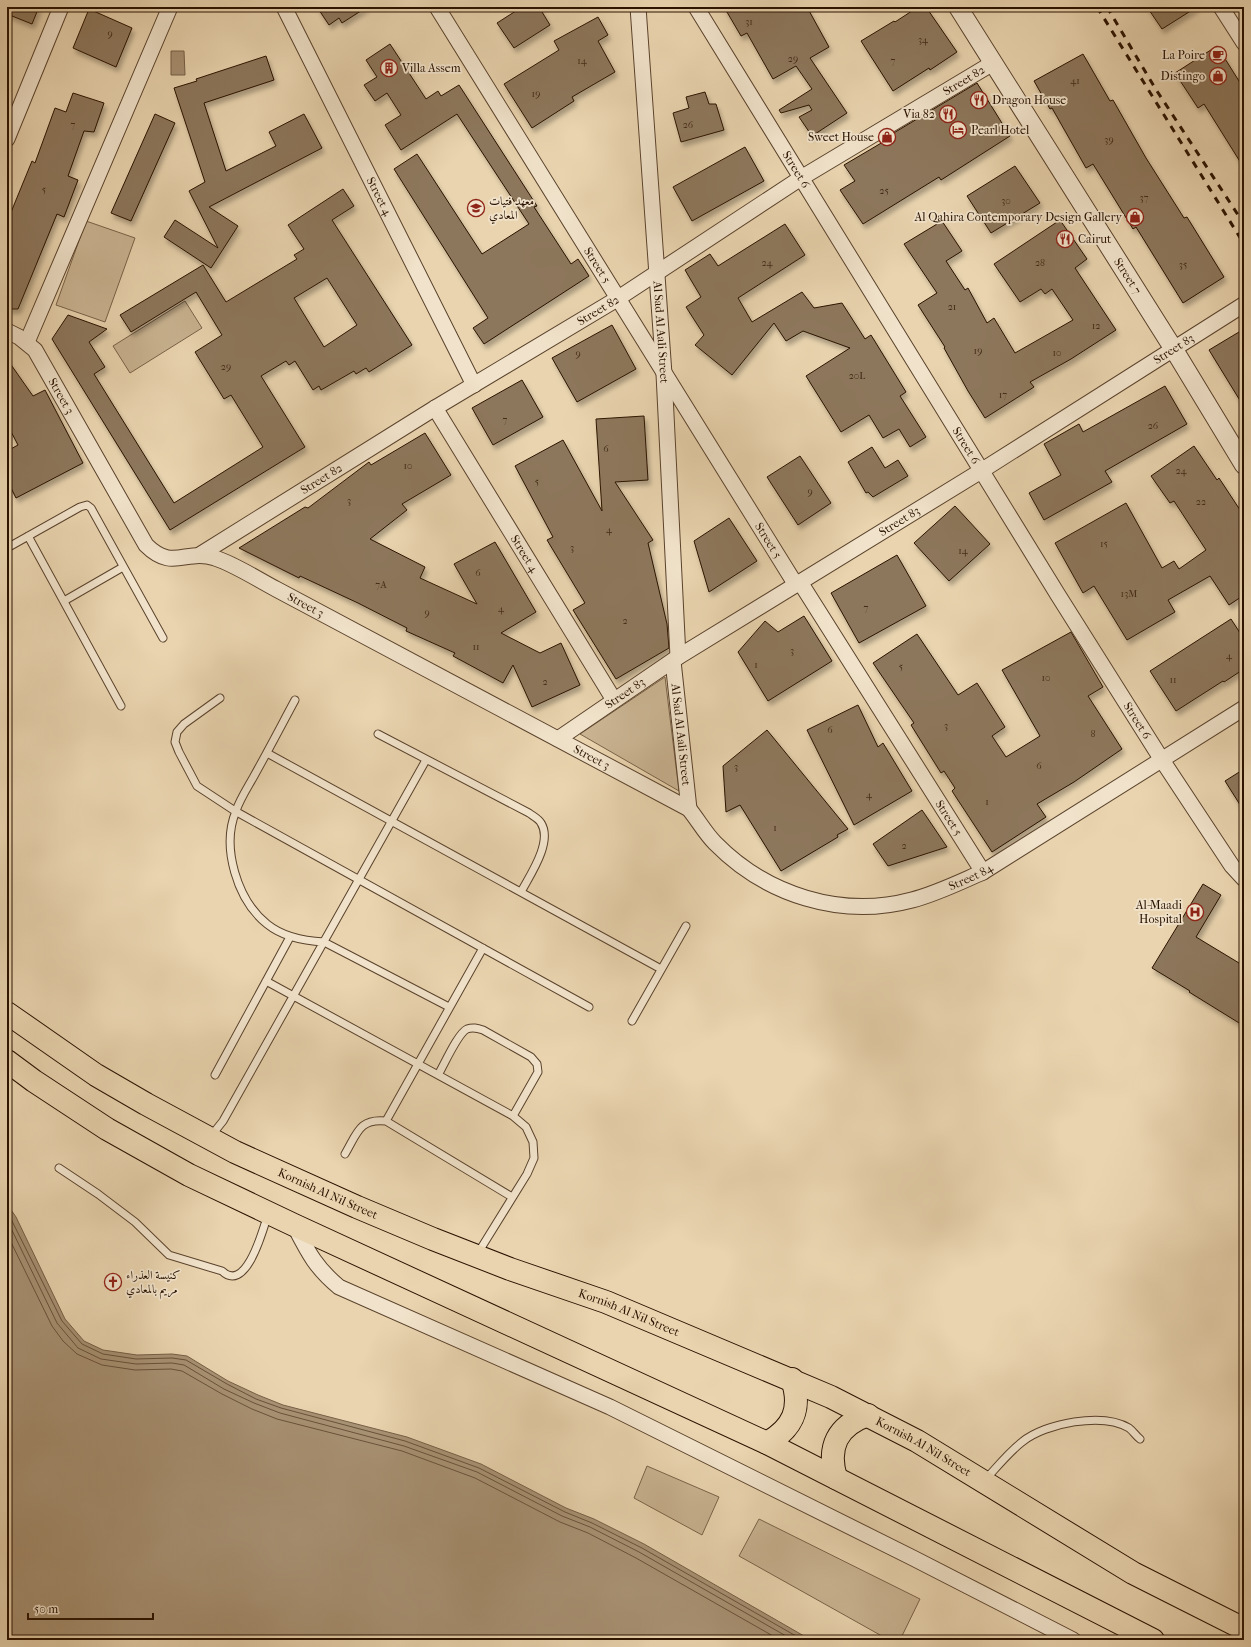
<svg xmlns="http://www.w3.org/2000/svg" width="1251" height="1647" viewBox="0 0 1251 1647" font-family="'IM FELL French Canon',Amiri,serif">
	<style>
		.green { fill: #c9b391; stroke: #7a6248 }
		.water { fill: #a89274; stroke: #765f46 }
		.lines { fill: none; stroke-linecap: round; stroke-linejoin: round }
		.shore { stroke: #69523a; stroke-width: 1 }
		.building { fill: #8d775b; stroke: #2a1200; fill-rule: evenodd; filter: url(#shadow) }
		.service-casing { stroke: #5a422c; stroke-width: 9 }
		.minor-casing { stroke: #5a422c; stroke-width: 17 }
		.tertiary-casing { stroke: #5a422c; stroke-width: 20 }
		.trunk-casing { stroke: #2a1200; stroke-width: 24 }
		.service { stroke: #f1e3cb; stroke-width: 7 }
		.minor { stroke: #f1e3cb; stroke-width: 15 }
		.tertiary { stroke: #f1e3cb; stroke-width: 18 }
		.trunk { stroke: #e9d4af; stroke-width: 22 }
		.rail { stroke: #2a1200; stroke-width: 3; stroke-dasharray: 7 7; stroke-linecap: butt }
		.labels { text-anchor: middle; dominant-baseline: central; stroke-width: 3.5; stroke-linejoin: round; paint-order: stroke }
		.number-label { font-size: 10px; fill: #432b17 }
		.poi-label { font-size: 12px; fill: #2a1200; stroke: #f1e3cb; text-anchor: end }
		.street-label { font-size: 12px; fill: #2a1200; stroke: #f1e3cb }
	</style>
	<defs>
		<filter id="shadow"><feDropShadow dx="2.5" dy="4.5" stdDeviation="2" flood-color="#0004"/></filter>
	</defs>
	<rect width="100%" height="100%" fill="#e9d4af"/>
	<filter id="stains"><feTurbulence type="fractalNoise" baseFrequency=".005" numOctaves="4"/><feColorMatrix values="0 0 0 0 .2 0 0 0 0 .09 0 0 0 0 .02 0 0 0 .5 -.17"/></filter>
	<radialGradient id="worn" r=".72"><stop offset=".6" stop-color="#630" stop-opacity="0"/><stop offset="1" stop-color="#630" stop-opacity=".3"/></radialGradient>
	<path class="green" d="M 86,221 L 135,238 L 105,322 L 56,305 Z
		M 185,301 L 202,328 L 130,373 L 113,346 Z
		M 665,677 L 679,791 L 580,734 Z
		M 647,1466 L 719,1497 L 702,1535 L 634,1498 Z
		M 759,1519 L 920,1599 L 900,1640 L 889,1640 L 739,1556 Z"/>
	<path class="water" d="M 171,51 L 184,51 L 185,75 L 171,75 Z
		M 7,1204 L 16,1217 L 65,1319 L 84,1341 L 103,1350 L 137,1355 L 172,1354 L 187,1356 L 228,1381 L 258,1395 L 283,1405 L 407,1437 L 481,1464 L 566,1508 L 594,1519 L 644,1544 L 811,1640 L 7,1640 Z"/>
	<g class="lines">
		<path class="shore" d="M 7,1211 L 62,1321 L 82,1344 L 103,1354 L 136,1359 L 172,1358 L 186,1360 L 227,1384 L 256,1399 L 281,1408 L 405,1441 L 479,1468 L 565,1512 L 592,1523 L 642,1548 L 803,1640
			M 7,1220 L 57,1323 L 78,1348 L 101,1359 L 136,1364 L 172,1363 L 184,1365 L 224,1389 L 254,1403 L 280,1413 L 404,1446 L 477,1472 L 562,1516 L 590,1527 L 639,1552 L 793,1640
			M 7,1234 L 52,1326 L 63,1341 L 77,1354 L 102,1365 L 135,1370 L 171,1369 L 182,1371 L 222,1394 L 252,1409 L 277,1419 L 402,1451 L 475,1478 L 560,1522 L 588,1533 L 636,1558 L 780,1640"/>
	</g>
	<path class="building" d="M 7,7 L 39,7 L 32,24 L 7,14 Z
		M 317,7 L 367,7 L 342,23 L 339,18 L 329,25 Z
		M 522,7 L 539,7 L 550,25 L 514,48 L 497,23 Z
		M 724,7 L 807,7 L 829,47 L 810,58 L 847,113 L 812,136 L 799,117 L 812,110 L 809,105 L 781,113 L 779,110 L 812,89 L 796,66 L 773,79 L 747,33 L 741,36 Z
		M 918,7 L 926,7 L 957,52 L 930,70 L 929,68 L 893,91 L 861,41 L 894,21 L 895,22 Z
		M 1147,7 L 1197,7 L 1162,29 Z
		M 89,9 L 132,28 L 116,67 L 73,48 Z
		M 598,17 L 608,35 L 598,41 L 615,72 L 572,97 L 574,101 L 532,128 L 504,84 L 559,50 L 554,41 Z
		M 390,44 L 426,99 L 438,91 L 441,96 L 459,85 L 537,206 L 534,207 L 571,264 L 578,259 L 589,276 L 484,344 L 473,328 L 488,318 L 394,169 L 417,154 L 482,254 L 529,224 L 457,114 L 401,150 L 385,125 L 401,115 L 387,93 L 375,101 L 364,85 L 377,77 L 366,60 Z
		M 1217,46 L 1244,89 L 1244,168 L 1204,104 L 1198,108 L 1175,73 Z
		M 1083,54 L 1110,101 L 1113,100 L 1146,158 L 1184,218 L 1187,217 L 1224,277 L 1183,303 L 1136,227 L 1133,229 L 1093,164 L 1086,168 L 1052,108 L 1050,109 L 1034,81 Z
		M 266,56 L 274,80 L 204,103 L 226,171 L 276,146 L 269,132 L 304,114 L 322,148 L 209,207 L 238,226 L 211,268 L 164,237 L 175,220 L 218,248 L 189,191 L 205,182 L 174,88 L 197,81 L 196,79 Z
		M 977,83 L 1010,136 L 941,180 L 939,177 L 863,224 L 840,190 L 855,181 L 844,165 L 883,142 L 882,140 Z
		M 705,92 L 709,104 L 716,104 L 724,130 L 681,142 L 673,113 L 689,108 L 686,97 Z
		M 73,93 L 104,103 L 94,132 L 84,131 L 68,176 L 78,180 L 64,217 L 57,214 L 18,309 L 7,309 L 7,222 L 32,161 L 35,163 L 55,108 L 66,112 Z
		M 155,114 L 175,123 L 131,221 L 111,213 Z
		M 745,147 L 764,181 L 692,221 L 673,187 Z
		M 1015,166 L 1040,203 L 991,233 L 967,196 Z
		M 343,189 L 354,206 L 332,220 L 412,345 L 369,372 L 366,368 L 356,374 L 354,371 L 321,390 L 319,386 L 313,390 L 295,361 L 289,365 L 286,361 L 261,376 L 305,447 L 170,530 L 52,339 L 68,315 L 107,329 L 89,342 L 105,367 L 94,374 L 174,503 L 263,447 L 231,395 L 224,399 L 195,352 L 222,335 L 196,292 L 131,332 L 120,315 L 203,265 L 226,302 L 297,259 L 294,255 L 304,249 L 288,225 ZM 327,278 L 357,325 L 324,347 L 294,298 Z
		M 1060,220 L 1087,259 L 1075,268 L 1116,330 L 1071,359 L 1030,382 L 1034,387 L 985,418 L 968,391 L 944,348 L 945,347 L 918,305 L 937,293 L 904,244 L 942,221 L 962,251 L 946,261 L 965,290 L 968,288 L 987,323 L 994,318 L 1015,353 L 1073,320 L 1052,289 L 1045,294 L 1041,289 L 1020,302 L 994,264 Z
		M 785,224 L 805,255 L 738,298 L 752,322 L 802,292 L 814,308 L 842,303 L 865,339 L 871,335 L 906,392 L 900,396 L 926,437 L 910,447 L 899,429 L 883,438 L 869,415 L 841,432 L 806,376 L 850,348 L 803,331 L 786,341 L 774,323 L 732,375 L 695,345 L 704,335 L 686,307 L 701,297 L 685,270 L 710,254 L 718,266 Z
		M 612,325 L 636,369 L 577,402 L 552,358 Z
		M 1244,329 L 1244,407 L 1209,350 Z
		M 7,359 L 33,396 L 45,390 L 83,463 L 16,498 L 7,480 L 7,451 L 18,445 L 7,424 Z
		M 522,380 L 543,417 L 493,445 L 472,408 Z
		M 1165,386 L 1187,424 L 1105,471 L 1112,482 L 1044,520 L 1029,493 L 1061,475 L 1044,444 L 1079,424 L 1083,432 Z
		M 644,416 L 648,480 L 615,482 L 653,540 L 648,543 L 667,624 L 669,648 L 616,679 L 573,610 L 585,603 L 547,540 L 553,537 L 515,466 L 563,440 L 602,511 L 596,419 Z
		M 425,433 L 451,475 L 402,504 L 407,510 L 370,539 L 425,567 L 420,578 L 477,604 L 454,564 L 495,542 L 536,612 L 501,633 L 540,653 L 561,643 L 580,685 L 532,707 L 513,665 L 503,683 L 453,656 L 455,653 L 406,631 L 407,628 L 358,603 L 300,576 L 299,578 L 239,548 L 305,507 L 308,508 L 369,462 L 371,465 Z
		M 1194,446 L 1217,480 L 1219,478 L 1244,516 L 1244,595 L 1229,605 L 1210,576 L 1168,600 L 1175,612 L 1127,640 L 1094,586 L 1083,593 L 1055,543 L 1126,503 L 1162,568 L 1174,561 L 1179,569 L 1206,550 L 1174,501 L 1170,503 L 1151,476 Z
		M 872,447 L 885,468 L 898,460 L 908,476 L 873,497 L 868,492 L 866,493 L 848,462 Z
		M 800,456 L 831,503 L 798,525 L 767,477 Z
		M 955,506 L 990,544 L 949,581 L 914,543 Z
		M 729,518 L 757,561 L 709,592 L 694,541 Z
		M 897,555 L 926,606 L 859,643 L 831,593 Z
		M 804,616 L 832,661 L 768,701 L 738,652 L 765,621 L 778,632 Z
		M 1231,619 L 1244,639 L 1244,669 L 1224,682 L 1223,681 L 1176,711 L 1150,671 Z
		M 1071,632 L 1103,687 L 1088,696 L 1122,749 L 1074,782 L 1037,804 L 1046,817 L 992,852 L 952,791 L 955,788 L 944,771 L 941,773 L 911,725 L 914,723 L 873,663 L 917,634 L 958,695 L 977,683 L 1005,727 L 992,736 L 1006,757 L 1040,736 L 1002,670 Z
		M 858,705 L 878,747 L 883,743 L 912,791 L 854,825 L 807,730 Z
		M 767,730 L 848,829 L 837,835 L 838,837 L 781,871 L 740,805 L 726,812 L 723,766 Z
		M 1244,769 L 1244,811 L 1225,781 Z
		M 922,810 L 947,847 L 888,866 L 873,844 Z
		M 1203,884 L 1221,895 L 1196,937 L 1244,966 L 1244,1026 L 1189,992 L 1190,991 L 1152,968 Z"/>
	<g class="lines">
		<g class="service-casing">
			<path id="service" d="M 28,536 L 121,706
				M 7,548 L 80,507 L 87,505 L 91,508 L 163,638
				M 64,601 L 123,567
				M 220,698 L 184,724 L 177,732 L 175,742 L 179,752 L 197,786 L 235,811 L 589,1007
				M 295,700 C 281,726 268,751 254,776 C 248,787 240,799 236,811 C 221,847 237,900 267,924 C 283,937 304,941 324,942 L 449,1007
				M 378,734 L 529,813 C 533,816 539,819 541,823 C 553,842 530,875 521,892
				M 267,753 L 661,969
				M 266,981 L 513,1116 L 526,1127 L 533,1142 L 534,1158 L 527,1174 L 478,1253
				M 632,1021 L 686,926
				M 215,1075 L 290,937
				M 438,1075 C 444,1065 458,1033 467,1029 C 473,1027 477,1028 483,1030 L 531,1057 L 537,1064 L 538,1072 L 513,1116
				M 386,1121 L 483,948
				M 211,1136 L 223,1121 L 426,760
				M 345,1154 C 357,1134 359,1118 386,1121 L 512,1197
				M 59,1168 L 98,1194 L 135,1222 L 169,1255 L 222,1271 C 246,1294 263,1230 268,1214
				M 985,1480 C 997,1467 1008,1453 1022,1442 C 1045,1423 1103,1412 1129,1428 C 1133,1431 1136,1436 1140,1439"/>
		</g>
		<g class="minor-casing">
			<g id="minor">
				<path id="s1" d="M 284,7 L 474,385"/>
				<path id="s2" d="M 437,7 L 796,585"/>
				<path id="s3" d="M 638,7 L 664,374 L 678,657"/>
				<path id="s4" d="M 696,7 L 1058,595 L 1162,760 L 1232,866 L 1244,879"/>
				<path d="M 1221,7 L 1244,43"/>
				<path d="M 7,139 L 61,7"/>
				<path id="s5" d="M 7,331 L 19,337 L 35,350 L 146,545 C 173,572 186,548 215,558 C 234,564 257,579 276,589 L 689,809 C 698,820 705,833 715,843 C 766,895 841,919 912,900 C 936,894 960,882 983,872 L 1244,708"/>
				<path d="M 27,342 L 170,7"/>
				<path id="s6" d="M 435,408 L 614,700"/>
				<path id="s7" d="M 201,554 L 435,408 L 617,299 L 801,178 L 993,63"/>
				<path id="s8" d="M 800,582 L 983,872"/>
				<path id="s9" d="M 673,661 L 689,809"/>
				<path id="s10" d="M 558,739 L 678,657 L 981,471 L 1243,305"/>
				<path d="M 294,1225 C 308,1252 315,1267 339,1287 L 610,1407 L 913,1558 L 1073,1640"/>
			</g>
		</g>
		<g class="tertiary-casing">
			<g id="tertiary">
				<path id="s11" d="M 958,7 L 1173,348 L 1244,465"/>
			</g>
		</g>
		<g class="trunk-casing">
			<g id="trunk">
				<path id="s12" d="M 7,1013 L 96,1075 L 146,1104 L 235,1152 L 357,1207 L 433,1239 L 510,1269 L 606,1302 L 831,1397 L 917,1441 L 1133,1573 L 1244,1629"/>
				<path d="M 7,1061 L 34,1081 L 107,1129 L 189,1175 L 294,1225 L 767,1443 L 1153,1640"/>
				<path d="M 767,1443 C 793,1428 802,1409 792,1379"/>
				<path d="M 836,1478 C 827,1447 837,1426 868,1415"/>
			</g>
		</g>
		<use href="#service" class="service"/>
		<use href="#minor" class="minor"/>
		<use href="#tertiary" class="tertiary"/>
		<use href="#trunk" class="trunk"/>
		<path class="rail" d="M 1097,7 L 1244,244
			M 1107,7 L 1155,88 L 1244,224"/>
	</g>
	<defs>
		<g id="cafe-ring" transform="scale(0.9)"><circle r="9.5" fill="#f1e3cb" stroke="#8f2418" stroke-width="1.5"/><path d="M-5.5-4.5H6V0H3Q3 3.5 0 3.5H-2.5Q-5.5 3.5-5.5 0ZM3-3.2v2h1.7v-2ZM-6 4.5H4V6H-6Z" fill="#8f2418"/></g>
		<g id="building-ring" transform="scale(0.9)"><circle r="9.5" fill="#f1e3cb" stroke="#8f2418" stroke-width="1.5"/><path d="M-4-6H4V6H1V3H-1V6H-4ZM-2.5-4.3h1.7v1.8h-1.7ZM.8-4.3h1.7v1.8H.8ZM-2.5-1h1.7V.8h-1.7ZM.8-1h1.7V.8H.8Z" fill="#8f2418"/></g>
		<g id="shop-ring" transform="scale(0.9)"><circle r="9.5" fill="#f1e3cb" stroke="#8f2418" stroke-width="1.5"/><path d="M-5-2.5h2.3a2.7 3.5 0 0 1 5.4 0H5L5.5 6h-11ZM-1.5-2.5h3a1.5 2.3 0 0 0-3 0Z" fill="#8f2418"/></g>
		<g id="restaurant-ring" transform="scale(0.9)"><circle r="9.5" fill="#f1e3cb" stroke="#8f2418" stroke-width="1.5"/><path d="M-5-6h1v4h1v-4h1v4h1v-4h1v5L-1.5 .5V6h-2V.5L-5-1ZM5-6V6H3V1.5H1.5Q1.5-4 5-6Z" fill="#8f2418"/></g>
		<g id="hotel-ring" transform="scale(0.9)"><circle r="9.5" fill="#f1e3cb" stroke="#8f2418" stroke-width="1.5"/><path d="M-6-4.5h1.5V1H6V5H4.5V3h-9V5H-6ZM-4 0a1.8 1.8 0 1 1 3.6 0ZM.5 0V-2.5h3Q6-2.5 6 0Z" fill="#8f2418"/></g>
		<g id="school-ring" transform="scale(0.9)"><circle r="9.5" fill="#f1e3cb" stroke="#8f2418" stroke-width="1.5"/><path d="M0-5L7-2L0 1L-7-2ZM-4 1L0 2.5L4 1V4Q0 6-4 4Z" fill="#8f2418"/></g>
		<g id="hospital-ring" transform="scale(0.9)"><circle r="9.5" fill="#f1e3cb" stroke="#8f2418" stroke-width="1.5"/><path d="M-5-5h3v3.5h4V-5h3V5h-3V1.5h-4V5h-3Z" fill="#8f2418"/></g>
		<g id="church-ring" transform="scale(0.9)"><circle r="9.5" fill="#f1e3cb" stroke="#8f2418" stroke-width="1.5"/><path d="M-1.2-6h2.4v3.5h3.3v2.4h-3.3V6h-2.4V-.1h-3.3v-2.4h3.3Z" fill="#8f2418"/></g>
	</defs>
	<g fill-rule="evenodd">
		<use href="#cafe-ring" x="1218" y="55"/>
		<use href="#building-ring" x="389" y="68"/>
		<use href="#shop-ring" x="1218" y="76"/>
		<use href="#restaurant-ring" x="979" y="100"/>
		<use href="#restaurant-ring" x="948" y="114"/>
		<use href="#hotel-ring" x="958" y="130"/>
		<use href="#shop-ring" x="887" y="137"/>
		<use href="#school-ring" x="476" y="208"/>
		<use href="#shop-ring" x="1135" y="217"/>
		<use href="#restaurant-ring" x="1065" y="239"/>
		<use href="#hospital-ring" x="1195" y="912"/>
		<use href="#church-ring" x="113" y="1282"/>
	</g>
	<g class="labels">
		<g class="number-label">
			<text x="749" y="22">31</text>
			<text x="110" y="34">9</text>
			<text x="923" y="40">34</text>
			<text x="793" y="59">29</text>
			<text x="582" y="61">14</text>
			<text x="893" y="61">7</text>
			<text x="1075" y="81">41</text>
			<text x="536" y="94">19</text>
			<text x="73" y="125">7</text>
			<text x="688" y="125">26</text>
			<text x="1109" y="140">39</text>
			<text x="44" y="190">5</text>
			<text x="884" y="191">25</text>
			<text x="1144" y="198">37</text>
			<text x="1006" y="201">30</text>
			<text x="767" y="263">24</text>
			<text x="1040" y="263">28</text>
			<text x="1183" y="265">35</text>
			<text x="952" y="307">21</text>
			<text x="1096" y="326">12</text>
			<text x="978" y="351">19</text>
			<text x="1057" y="353">10</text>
			<text x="578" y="354">9</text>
			<text x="226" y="367">29</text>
			<text x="857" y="376">20L</text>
			<text x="1003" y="395">17</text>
			<text x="505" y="420">7</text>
			<text x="1153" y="426">26</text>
			<text x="606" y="449">6</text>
			<text x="408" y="466">10</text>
			<text x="1181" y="471">24</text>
			<text x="537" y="482">5</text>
			<text x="810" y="492">9</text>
			<text x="349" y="501">3</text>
			<text x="1201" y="502">22</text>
			<text x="609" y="530">4</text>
			<text x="1104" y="544">15</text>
			<text x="572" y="548">3</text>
			<text x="963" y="551">14</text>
			<text x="478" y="573">6</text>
			<text x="381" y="585">7A</text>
			<text x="1129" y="594">13M</text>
			<text x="866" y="608">7</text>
			<text x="501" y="609">4</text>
			<text x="427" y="613">9</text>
			<text x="625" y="621">2</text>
			<text x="476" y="647">11</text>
			<text x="792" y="651">3</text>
			<text x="1229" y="656">4</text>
			<text x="756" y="665">1</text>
			<text x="901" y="667">5</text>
			<text x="1046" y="678">10</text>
			<text x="1173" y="680">11</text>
			<text x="545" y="682">2</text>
			<text x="946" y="726">3</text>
			<text x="830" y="730">6</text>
			<text x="1093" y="734">8</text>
			<text x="1039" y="766">6</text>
			<text x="736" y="767">3</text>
			<text x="869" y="795">4</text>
			<text x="987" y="802">1</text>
			<text x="775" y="828">1</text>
			<text x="904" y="846">2</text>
		</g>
		<g class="poi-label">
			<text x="1205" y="55">La Poire</text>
			<text x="402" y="68" text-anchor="start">Villa Assem</text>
			<text x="1205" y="76">Distingo</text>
			<text x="992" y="100" text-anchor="start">Dragon House</text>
			<text x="935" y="114">Via 82</text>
			<text x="971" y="130" text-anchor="start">Pearl Hotel</text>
			<text x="874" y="137">Sweet House</text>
			<text x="489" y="201" text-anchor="start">معهد فتيات<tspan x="489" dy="14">المعادي</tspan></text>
			<text x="1122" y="217">Al Qahira Contemporary Design Gallery</text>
			<text x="1078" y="239" text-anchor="start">Cairut</text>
			<text x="1182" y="905">Al-Maadi<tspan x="1182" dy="14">Hospital</tspan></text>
			<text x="126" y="1275" text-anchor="start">كنيسة العذراء<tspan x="126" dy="14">مريم بالمعادي</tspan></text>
		</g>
		<g class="street-label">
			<text stroke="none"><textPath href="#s7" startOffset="898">Street 82</textPath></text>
			<text stroke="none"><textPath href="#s4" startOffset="191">Street 6</textPath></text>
			<text stroke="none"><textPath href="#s1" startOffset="212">Street 4</textPath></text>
			<text stroke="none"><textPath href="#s2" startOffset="304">Street 5</textPath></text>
			<text stroke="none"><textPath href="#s11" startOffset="318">Street 7</textPath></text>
			<text stroke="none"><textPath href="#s7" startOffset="466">Street 82</textPath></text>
			<text stroke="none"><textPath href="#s3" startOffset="326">Al Sad Al Aali Street</textPath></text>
			<text stroke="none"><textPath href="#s10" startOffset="729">Street 83</textPath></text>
			<text stroke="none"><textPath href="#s5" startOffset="87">Street 3</textPath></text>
			<text stroke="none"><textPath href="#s4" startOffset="515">Street 6</textPath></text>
			<text stroke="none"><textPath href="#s7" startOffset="142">Street 82</textPath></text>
			<text stroke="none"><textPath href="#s10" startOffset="405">Street 83</textPath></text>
			<text stroke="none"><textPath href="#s2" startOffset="628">Street 5</textPath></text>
			<text stroke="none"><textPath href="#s6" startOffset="171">Street 4</textPath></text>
			<text stroke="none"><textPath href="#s5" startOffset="434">Street 3</textPath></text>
			<text stroke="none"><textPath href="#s10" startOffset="81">Street 83</textPath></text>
			<text stroke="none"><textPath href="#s4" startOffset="839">Street 6</textPath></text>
			<text stroke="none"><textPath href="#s9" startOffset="74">Al Sad Al Aali Street</textPath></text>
			<text stroke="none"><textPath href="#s5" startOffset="758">Street 3</textPath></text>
			<text stroke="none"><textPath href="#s8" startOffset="279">Street 5</textPath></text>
			<text stroke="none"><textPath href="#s5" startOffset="1189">Street 84</textPath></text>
			<text stroke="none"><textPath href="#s12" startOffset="369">Kornish Al Nil Street</textPath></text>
			<text stroke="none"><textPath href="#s12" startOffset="693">Kornish Al Nil Street</textPath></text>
			<text stroke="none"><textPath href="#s12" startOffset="1017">Kornish Al Nil Street</textPath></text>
		</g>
	</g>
	<rect width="1251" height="1647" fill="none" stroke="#e9d4af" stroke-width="24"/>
	<rect x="8" y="8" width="1235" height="1631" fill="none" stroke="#2a1200" stroke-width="2"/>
	<rect x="12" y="12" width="1227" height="1623" fill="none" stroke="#2a1200"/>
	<path d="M28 1613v6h125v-6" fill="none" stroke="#2a1200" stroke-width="2"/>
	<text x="34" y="1613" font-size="12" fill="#2a1200" stroke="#f1e3cb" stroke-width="3" paint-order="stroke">50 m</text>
	<rect width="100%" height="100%" filter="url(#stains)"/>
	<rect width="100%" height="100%" fill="url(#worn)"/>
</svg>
